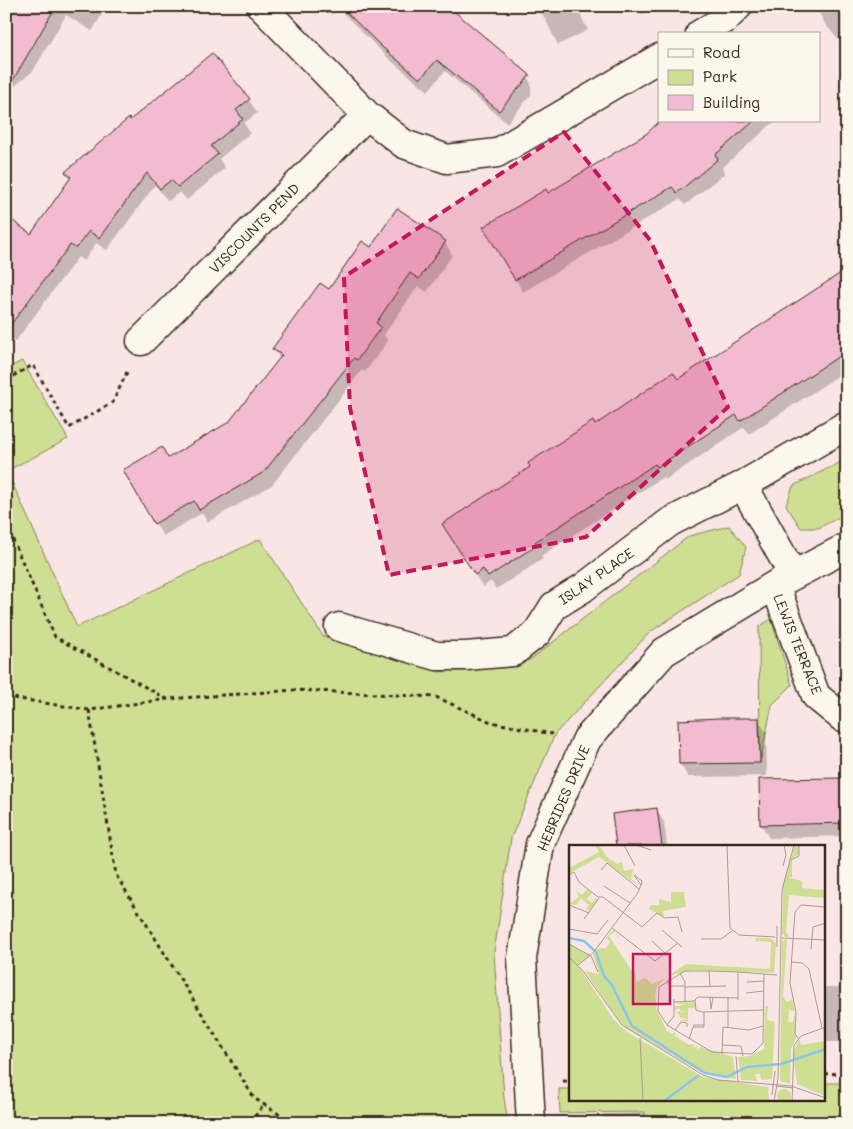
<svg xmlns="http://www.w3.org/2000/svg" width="853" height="1129" viewBox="0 0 853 1129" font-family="Mali,sans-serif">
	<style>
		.green { fill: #cede92; stroke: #848458 }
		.shadow { fill: #0003 }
		.building { fill: #f3bbd1; stroke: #3b2a1e }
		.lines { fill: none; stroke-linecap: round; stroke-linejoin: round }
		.minor-casing { stroke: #3b2a1e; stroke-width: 31 }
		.path { stroke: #3b2a1e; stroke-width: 3; stroke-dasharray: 4 4; stroke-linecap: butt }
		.minor { stroke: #fbf7ec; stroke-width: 28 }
		.marked { fill: #c2185b; fill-opacity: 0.2; stroke: #c2185b; stroke-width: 4; stroke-dasharray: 10 6; stroke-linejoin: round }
		.labels { text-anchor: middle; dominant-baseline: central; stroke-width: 4; stroke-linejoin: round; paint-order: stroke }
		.street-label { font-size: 14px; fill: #3b2a1e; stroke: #fbf7ec }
		.inset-river { fill: none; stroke: #8cc5eb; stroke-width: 2.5 }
		.inset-road { fill: none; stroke: #ad9a95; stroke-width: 1 }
		.view { fill: #c2185b; fill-opacity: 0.15; stroke: #c2185b; stroke-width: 2.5 }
		.inset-edge { fill: none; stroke: #3b2a1e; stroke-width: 2.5 }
	</style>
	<rect width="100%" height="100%" fill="#f9e5e4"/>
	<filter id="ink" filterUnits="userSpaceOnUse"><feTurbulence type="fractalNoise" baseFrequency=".02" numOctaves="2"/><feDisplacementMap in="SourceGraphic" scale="10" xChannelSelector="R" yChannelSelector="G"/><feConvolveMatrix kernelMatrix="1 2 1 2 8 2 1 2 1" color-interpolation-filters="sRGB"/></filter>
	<g filter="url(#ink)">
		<path class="green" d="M 22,361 L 68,439 L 7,471 L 77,627 L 260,539 L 323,636 L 439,672 L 530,660 L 689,536 L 729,526 L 746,547 L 739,574 L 650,632 L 555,734 L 511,838 L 494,953 L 504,1098 L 508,1123 L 6,1123 L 6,369 Z
			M 847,459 L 847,513 L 819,528 L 801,528 L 786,505 L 793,486 Z
			M 771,619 L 792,685 L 772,705 L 760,763 L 759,627 Z
			M 824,1083 L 847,1083 L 847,1123 L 645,1123 L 645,1112 L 560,1113 L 559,1089 L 570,1089 L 570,1100 L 824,1100 Z"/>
		<path class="shadow" d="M 6,6 L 107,6 L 92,31 L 66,15 L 33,71 L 6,93 Z
			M 336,6 L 431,6 L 523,70 L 531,83 L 531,95 L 507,123 L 445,71 L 428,91 L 389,59 Z
			M 550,6 L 576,6 L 588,30 L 558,45 L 541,11 Z
			M 635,6 L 650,6 L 643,14 Z
			M 823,6 L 847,6 L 847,50 L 825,24 L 818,11 Z
			M 249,100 L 257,113 L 244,123 L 250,133 L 219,159 L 225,168 L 187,200 L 180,192 L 168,201 L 155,185 L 107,250 L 96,243 L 84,261 L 78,257 L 15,342 L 6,335 L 6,217 L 31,236 L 71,180 L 67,173 L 130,121 Z
			M 662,121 L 775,121 L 722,168 L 725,173 L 685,205 L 680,199 L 523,292 L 492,240 L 547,195 L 646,135 Z
			M 445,242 L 452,255 L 427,292 L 418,286 L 384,335 L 388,341 L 365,372 L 362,370 L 272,485 L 208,522 L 202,513 L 163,536 L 125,470 L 168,459 L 230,423 L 280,359 L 274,349 L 371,249 Z
			M 847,283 L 847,370 L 749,434 L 744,427 L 665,480 L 663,477 L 541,556 L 543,559 L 496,589 L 491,581 L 483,587 L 451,537 L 595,427 Z
			M 6,369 L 10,375 L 6,377 Z
			M 847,624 L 847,642 L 839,628 Z
			M 758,719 L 766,732 L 767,776 L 688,777 L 680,764 L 679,721 Z
			M 847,779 L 847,836 L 769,838 L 761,824 Z
			M 656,809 L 664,822 L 667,846 L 617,846 L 613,815 Z
			M 824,987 L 847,987 L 847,1042 L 824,1042 Z
			M 644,1113 L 650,1123 L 604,1123 L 603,1114 Z"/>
		<path class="building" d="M 6,6 L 56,6 L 6,92 Z
			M 340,6 L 448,6 L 530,75 L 499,111 L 437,60 L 420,79 L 381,46 Z
			M 212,53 L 250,99 L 236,110 L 243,119 L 211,146 L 218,154 L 178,187 L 171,180 L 160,189 L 147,173 L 99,238 L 89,231 L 76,248 L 70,245 L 6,331 L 6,216 L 31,234 L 71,177 L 65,172 L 129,118 L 130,120 Z
			M 660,121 L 754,121 L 715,155 L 718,159 L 677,193 L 672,187 L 515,280 L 483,227 L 546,189 L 548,193 L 646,134 Z
			M 397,208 L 446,241 L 419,279 L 410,273 L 376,323 L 381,327 L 357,360 L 354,358 L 264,472 L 199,510 L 194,501 L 154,524 L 123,470 L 162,447 L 168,458 L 229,422 L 282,355 L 272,349 L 320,283 L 329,289 L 362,241 L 371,247 Z
			M 847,269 L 847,351 L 740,421 L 736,415 L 657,467 L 655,464 L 535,542 L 537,545 L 488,577 L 483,569 L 475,575 L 442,524 L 530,467 L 528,463 L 593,421 L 595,425 L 673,372 L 678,379 Z
			M 719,718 L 759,718 L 760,763 L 679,764 L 678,720 Z
			M 847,778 L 847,823 L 760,825 L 759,779 Z
			M 657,808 L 662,846 L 616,846 L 612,814 Z"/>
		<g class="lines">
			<g class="minor-casing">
				<path id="minor" d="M 261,6 L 367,115 L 404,144 L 447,159 L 497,153 L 659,58
					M 700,34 L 725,19 L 738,6
					M 141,341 L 367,115
					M 743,485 L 793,575
					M 775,585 L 816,696 L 843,718 L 847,719
					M 339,627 L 437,656 L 466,656 L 513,652 L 537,633 L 554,606 L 583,588 L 670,522 L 743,485 L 847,425
					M 531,1123 L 522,958 L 540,844 L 587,739 L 664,652 L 775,585 L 847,547"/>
			</g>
			<path class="path" d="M 6,380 L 33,365 L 69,428 L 113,402 L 127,372
				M 6,524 L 55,637 L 167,699
				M 6,697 L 89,710 L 168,699 L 296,690 L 436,697 L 491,722 L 552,734
				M 89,710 L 116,875 L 254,1098 L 292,1123
				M 824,1074 L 847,1073
				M 563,1081 L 570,1081
				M 250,1123 L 264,1104"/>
			<use href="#minor" class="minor"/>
		</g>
	</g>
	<path class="marked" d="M 564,132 L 650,240 L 728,407 L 586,537 L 389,575 L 350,408 L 344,277 Z"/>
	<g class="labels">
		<g class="street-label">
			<text transform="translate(254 228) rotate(-45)">VISCOUNTS PEND</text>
			<text transform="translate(596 576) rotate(-35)">ISLAY PLACE</text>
			<text transform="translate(798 644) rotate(68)">LEWIS TERRACE</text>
			<text transform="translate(563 798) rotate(-67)">HEBRIDES DRIVE</text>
		</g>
	</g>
	<g transform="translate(569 845)">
		<rect width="256" height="256" fill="#f9e5e4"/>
		<path d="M 26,0 L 30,0 L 38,12 L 48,19 L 53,17 L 55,26 L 65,24 L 62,33 L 69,41 L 30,12 L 1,28 L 0,23 L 30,7 ZM 226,0 L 229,0 L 230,9 L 223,14 L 223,32 L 219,33 L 233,36 L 233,43 L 256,45 L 256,37 L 256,53 L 220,50 L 217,87 L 220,92 L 217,92 L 213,89 L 214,40 ZM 18,44 L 23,48 L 18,54 L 23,58 L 27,53 L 29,55 L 20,66 L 17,64 L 20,60 L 12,53 L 7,60 L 0,59 L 10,52 L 7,46 L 13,50 ZM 102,47 L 115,47 L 117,62 L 94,66 L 95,72 L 80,64 L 82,60 L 90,60 L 90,54 L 102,57 ZM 0,85 L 1,99 L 22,111 L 9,120 L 45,175 L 58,187 L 134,232 L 199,242 L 200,256 L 0,256 ZM 44,85 L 46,87 L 40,91 L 63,126 L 65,125 L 68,137 L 76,133 L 83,139 L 97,133 L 88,141 L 86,151 L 88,166 L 98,186 L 103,189 L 106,187 L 106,191 L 120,200 L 125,199 L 124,203 L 129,201 L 128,206 L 131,202 L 164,212 L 167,234 L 135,229 L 57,183 L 48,173 L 16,126 L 30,129 L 24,110 L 29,104 L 37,103 L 41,97 L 37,93 ZM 201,93 L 207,98 L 205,128 L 124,125 L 99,131 L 117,119 L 201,124 L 202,97 L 186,96 L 187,93 ZM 218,94 L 214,152 L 218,157 L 223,154 L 225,160 L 226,166 L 220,165 L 219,177 L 224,177 L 226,168 L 227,193 L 222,204 L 221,239 L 211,236 L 213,96 ZM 126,157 L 126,163 L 119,163 L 119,176 L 111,176 L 119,173 L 111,173 L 110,169 L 106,167 L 119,166 L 111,166 L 110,163 L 106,165 L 106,161 L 116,160 L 106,158 ZM 196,161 L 199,161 L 198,175 L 206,177 L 203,234 L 192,235 L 191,229 L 186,229 L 188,236 L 172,235 L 169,212 L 181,211 L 195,204 ZM 230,194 L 232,200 L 256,196 L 256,251 L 228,239 L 224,208 ZM208 251a7 7 0 1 1 14 0a7 7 0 1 1-14 0Z" fill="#cede92"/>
		<path class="inset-river" d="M 0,93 L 15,96 L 27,107 L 35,131 L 43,140 L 63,181 L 136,228 L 158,232 L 178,222 L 212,219 L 257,204M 94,257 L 130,230"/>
		<path class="inset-road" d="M 55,0 L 66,21M 67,0 L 82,5M 158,0 L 161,83 L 170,90 L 206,92M 222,15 L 230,11 L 230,0M 214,21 L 217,10 L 215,0M 32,25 L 38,18 L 70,44M 0,30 L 5,27 L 10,37 L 29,52 L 34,52 L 73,82 L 88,68 L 96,73 L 109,72 L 113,87M 35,41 L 61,58M 0,60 L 20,68M 15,74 L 30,53M 43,83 L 69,103 L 66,100M 0,84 L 28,89 L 39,75M 93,85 L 113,102M 213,93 L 257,95M 132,94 L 152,94 L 163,86M 83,96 L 97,109M 0,99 L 22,111 L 29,127M 208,102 L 208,81M 69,103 L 86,116 L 109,98M 242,104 L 244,82 L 257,78M 0,112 L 14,126 L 53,180 L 134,230 L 149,235 L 222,241 L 257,253M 222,117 L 233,118 L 240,124 L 253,183M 9,120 L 24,108 L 68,49 L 72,40 L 73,36 L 65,30 L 72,40M 140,126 L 141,142M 169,127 L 169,155M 111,128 L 116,137 L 116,156M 195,129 L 194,198 L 183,209 L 143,207 L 98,180 L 89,166 L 90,142 L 116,126 L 140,126 L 169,127 L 208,130M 98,135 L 101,141 L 116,141M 178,137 L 195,136M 116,142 L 157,141M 177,148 L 195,146M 141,152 L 142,164 L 144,152M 159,152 L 159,182M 126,155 L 127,165 L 133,167 L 195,165M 105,157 L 125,156 L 129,152 L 169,153M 98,180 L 105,171 L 105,154M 124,182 L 135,182 L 135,167M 106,185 L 112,177 L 118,178 L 118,182M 71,193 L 74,257M 229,193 L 226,189 L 227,167 L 221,138 L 226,67 L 232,60 L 257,62M 120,194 L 125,180 L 135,180M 154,200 L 172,201 L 174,211M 153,209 L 154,182 L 180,185 L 194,181M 167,211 L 169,236M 207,241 L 224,243M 203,250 L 206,226M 205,257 L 209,233 L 213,45 L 225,0M 223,257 L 225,200 L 232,191 L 257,182"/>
		<path class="view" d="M 64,109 L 101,109 L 101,159 L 64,159 Z"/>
		<rect width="256" height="256" class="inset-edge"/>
	</g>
	<rect width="853" height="1129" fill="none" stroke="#fbf7ec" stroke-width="25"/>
	<rect x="12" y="12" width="828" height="1104" fill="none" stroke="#3b2a1e" stroke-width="2" filter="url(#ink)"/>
	<rect x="658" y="32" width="162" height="90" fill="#fbf7ec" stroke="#aea59a"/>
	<rect x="668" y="49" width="25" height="8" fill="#fbf7ec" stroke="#aea59a"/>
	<text x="703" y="58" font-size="15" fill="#3b2a1e">Road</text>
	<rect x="668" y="70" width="25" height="15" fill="#cede92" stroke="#aea59a"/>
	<text x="703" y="82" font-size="15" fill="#3b2a1e">Park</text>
	<rect x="668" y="95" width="25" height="15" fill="#f3bbd1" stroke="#aea59a"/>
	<text x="703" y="108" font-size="15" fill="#3b2a1e">Building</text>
</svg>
